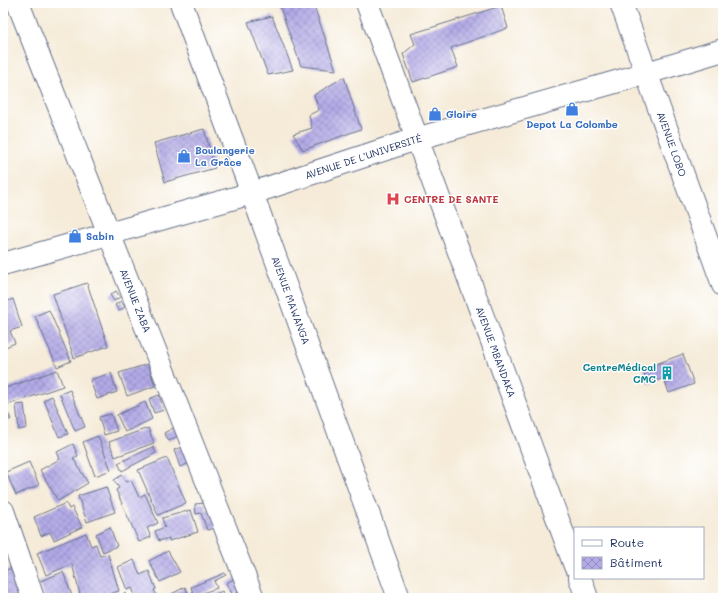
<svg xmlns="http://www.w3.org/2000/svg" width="726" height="601" viewBox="0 0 726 601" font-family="Mali,sans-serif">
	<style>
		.building { fill: url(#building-cross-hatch) }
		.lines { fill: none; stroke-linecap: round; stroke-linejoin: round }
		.street-casing { stroke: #677189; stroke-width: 24 }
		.secondary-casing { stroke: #677189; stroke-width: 24 }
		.street { stroke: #fff; stroke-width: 22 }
		.secondary { stroke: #fff; stroke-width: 22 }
		.labels { text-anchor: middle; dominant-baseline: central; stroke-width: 3; stroke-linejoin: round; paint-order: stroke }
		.shop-label { font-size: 10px; font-weight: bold; fill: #366cbe; stroke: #fff; text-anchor: start }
		.street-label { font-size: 10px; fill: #1b2f5e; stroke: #fff }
		.health-label { font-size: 10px; font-weight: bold; fill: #be3a42; stroke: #fff; text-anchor: start }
		.culture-label { font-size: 10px; font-weight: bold; fill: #0d838f; stroke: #fff; text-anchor: end }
	</style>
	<defs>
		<pattern id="building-cross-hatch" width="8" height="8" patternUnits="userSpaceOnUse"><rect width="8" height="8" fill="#b3aae7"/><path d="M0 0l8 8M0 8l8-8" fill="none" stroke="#918bbe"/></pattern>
	</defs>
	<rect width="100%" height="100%" fill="#fff"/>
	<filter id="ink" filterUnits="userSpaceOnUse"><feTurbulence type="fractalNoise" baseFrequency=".025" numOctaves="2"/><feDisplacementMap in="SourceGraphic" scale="8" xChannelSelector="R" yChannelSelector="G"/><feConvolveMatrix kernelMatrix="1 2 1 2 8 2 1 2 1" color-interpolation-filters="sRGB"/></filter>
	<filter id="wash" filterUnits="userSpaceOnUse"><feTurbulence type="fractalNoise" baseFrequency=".012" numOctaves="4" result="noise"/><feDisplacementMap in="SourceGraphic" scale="16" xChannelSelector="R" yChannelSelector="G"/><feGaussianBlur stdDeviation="0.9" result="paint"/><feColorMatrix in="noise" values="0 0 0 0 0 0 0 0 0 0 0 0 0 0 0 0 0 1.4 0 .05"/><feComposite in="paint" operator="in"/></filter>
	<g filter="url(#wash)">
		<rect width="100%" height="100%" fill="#f5ebd8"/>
		<g id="blocks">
			<path class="building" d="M 289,3 L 313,3 L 336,70 L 301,66 L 280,7 Z
				M 501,6 L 508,28 L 451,48 L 458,67 L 413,82 L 403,54 L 415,44 L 411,34 Z
				M 272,16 L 293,70 L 268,75 L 248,22 Z
				M 344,77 L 361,129 L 303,150 L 293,134 L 312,128 L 309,115 L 319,110 L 314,95 Z
				M 204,129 L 215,168 L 165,182 L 154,143 Z
				M 87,283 L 108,346 L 74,358 L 53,294 Z
				M 116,291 L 120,297 L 114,301 L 110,295 Z
				M 13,299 L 22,327 L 10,331 L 15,343 L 3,348 L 3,303 Z
				M 121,301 L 125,307 L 119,311 L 115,305 Z
				M 49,310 L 71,361 L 57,367 L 35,316 Z
				M 683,354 L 694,384 L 669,393 L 664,378 L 648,384 L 643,369 Z
				M 148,364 L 155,386 L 127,396 L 119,373 Z
				M 57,370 L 63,386 L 7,405 L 3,389 Z
				M 3,373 L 6,382 L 3,383 Z
				M 111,373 L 117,392 L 97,399 L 90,380 Z
				M 70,390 L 85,427 L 75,431 L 60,394 Z
				M 159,395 L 164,410 L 154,413 L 149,399 Z
				M 52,396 L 68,434 L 59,437 L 44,400 Z
				M 145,402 L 152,419 L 125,432 L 117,415 Z
				M 24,404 L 27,428 L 19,430 L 16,405 Z
				M 5,409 L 11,419 L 4,422 L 3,410 Z
				M 111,414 L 117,431 L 104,435 L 99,417 Z
				M 177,426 L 181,434 L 169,441 L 164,433 Z
				M 148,428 L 154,443 L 115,457 L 109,442 Z
				M 98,436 L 111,470 L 95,476 L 83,442 Z
				M 73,444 L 78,456 L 73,458 L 88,483 L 58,501 L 40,470 L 60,459 L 57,452 Z
				M 186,446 L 192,462 L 180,467 L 174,450 Z
				M 153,447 L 156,453 L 122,471 L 118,463 Z
				M 167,458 L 186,503 L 158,515 L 138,470 Z
				M 29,462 L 39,485 L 16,495 L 6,472 Z
				M 122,475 L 127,482 L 131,480 L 139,497 L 145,494 L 158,523 L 147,528 L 151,537 L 139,542 L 116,490 L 119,488 L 114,480 Z
				M 106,487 L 115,512 L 87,522 L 78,496 Z
				M 66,503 L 69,509 L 72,507 L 82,527 L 54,540 L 50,532 L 41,536 L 34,517 Z
				M 205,503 L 206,510 L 212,508 L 218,527 L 207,530 L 201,513 L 196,514 L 195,504 Z
				M 191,510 L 198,532 L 169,541 L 169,538 L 159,541 L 155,531 L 165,527 L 162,518 Z
				M 110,527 L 117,546 L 103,552 L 96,534 Z
				M 86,533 L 91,546 L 96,544 L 100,556 L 108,554 L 119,591 L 94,598 L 81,598 L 72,564 L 46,575 L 37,553 Z
				M 168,551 L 180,572 L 160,582 L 149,561 Z
				M 134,560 L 140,575 L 149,571 L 156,589 L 154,590 L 157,596 L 136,598 L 132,588 L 127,590 L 118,567 Z
				M 12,568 L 20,594 L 3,598 L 3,571 Z
				M 63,572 L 73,598 L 45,598 L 38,582 Z
				M 225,573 L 226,575 L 214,581 L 217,588 L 194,596 L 191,587 Z
				M 238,577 L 244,589 L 233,595 L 226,583 Z
				M 185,587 L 191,598 L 164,598 Z
				M 222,591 L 225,598 L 208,598 Z
				M 126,593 L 128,598 L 113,598 Z"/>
		</g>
	</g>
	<g filter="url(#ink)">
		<use href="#blocks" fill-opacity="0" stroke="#677189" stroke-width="1"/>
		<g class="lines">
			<g class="street-casing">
				<g id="street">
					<path id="s1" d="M 18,3 L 253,598"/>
					<path id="s2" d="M 181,3 L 252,193 L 399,598"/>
					<path id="s3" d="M 367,3 L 575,566"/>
					<path id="s4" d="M 621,3 L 723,285"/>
					<path d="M 3,511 L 33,598"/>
					<path d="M 580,578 L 587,598"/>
				</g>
			</g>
			<g class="secondary-casing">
				<g id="secondary">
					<path id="s5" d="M 3,264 L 252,193 L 416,139 L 647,73 L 723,50"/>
				</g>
			</g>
			<use href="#street" class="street"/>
			<use href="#secondary" class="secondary"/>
		</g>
	</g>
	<defs>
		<g id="shop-bare" transform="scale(1.08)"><path d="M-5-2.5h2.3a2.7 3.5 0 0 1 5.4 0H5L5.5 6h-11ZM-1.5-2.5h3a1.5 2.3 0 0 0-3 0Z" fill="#3f7fe0" stroke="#fff" stroke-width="2.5" paint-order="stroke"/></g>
		<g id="hospital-bare" transform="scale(1.08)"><path d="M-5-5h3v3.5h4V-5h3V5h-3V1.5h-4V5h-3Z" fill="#e0444e" stroke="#fff" stroke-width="2.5" paint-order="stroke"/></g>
		<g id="building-bare" transform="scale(1.08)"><path d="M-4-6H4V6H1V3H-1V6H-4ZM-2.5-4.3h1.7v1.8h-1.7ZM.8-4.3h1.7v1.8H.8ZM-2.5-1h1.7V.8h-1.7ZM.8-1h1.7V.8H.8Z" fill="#0f9aa8" stroke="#fff" stroke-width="2.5" paint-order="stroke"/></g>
	</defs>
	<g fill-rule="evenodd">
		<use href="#shop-bare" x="572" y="109"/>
		<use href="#shop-bare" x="435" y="114"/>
		<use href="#shop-bare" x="184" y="156"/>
		<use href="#hospital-bare" x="393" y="199"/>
		<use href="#shop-bare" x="75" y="236"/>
		<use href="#building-bare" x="667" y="373"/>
	</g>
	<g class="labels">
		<g class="shop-label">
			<text x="446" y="114">Gloire</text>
			<text x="572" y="124" text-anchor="middle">Depot La Colombe</text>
			<text x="195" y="150">Boulangerie<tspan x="195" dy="12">La Grâce</tspan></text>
			<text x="86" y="236">Sabin</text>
		</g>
		<g class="street-label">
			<text stroke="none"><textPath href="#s4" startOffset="150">AVENUE LOBO</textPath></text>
			<text stroke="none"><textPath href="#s5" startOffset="376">AVENUE DE L’UNIVERSITÉ</textPath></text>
			<text stroke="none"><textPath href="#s2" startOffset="317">AVENUE MAWANGA</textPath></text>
			<text stroke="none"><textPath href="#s1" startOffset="320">AVENUE ZABA</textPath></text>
			<text stroke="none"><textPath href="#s3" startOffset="372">AVENUE MBANDAKA</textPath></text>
		</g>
		<g class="health-label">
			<text x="404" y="199">CENTRE DE SANTE</text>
		</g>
		<g class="culture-label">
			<text x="656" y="367">CentreMédical<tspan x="656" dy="12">CMC</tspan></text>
		</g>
	</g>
	<rect width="726" height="601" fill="none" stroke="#fff" stroke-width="16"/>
	<rect x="574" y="527" width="130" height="52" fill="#ffffff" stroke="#a4acbf"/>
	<rect x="582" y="540" width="20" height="6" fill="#ffffff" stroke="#a4acbf"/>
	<text x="610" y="547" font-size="12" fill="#1b2f5e">Route</text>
	<rect x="582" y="557" width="20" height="12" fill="url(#building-cross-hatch)" stroke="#a4acbf"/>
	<text x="610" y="567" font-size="12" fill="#1b2f5e">Bâtiment</text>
</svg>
